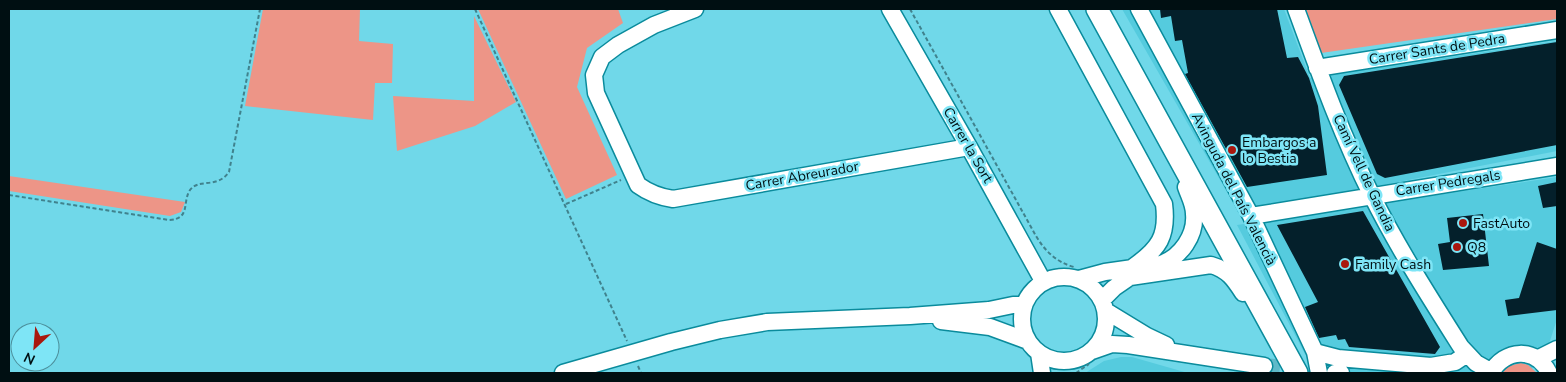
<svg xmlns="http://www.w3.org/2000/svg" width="1566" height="382" viewBox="0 0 1566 382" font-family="'Nunito Sans',sans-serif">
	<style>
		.built { fill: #55cbde }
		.green { fill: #ed9587 }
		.building { fill: #04202b }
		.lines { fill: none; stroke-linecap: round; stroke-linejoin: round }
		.minor-tunnel { stroke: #5fbac9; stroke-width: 16; stroke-dasharray: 16 8; stroke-linecap: butt }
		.minor-casing { stroke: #0a8b9c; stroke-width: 19 }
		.major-casing { stroke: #0a8b9c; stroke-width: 24 }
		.path { stroke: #40828d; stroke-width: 2; stroke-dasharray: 4 2.5; stroke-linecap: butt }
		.minor { stroke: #fff; stroke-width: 16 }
		.major { stroke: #fff; stroke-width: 21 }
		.poi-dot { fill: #a9170e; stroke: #7ee5f6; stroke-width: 2 }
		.labels { text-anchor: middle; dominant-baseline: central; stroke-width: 5; stroke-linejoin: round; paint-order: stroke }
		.street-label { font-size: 14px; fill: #000f12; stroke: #7ee5f6 }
		.poi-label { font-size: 14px; fill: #000f12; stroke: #7ee5f6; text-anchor: start }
	</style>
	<rect width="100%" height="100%" fill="#70d8e9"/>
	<path class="built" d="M 1122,9 L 1284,9 L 1310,78 L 1557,41 L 1557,151 L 1239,213 Z
		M 1557,177 L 1557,319 L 1549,344 L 1529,373 L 1315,373 L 1237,225 Z
		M 1121,357 L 1132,357 L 1188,373 L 1085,373 L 1104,361 Z"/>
	<path class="green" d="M 263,9 L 360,9 L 359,41 L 393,44 L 392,83 L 375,83 L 373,120 L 245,106 Z
		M 478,9 L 618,9 L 623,23 L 587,48 L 577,87 L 617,175 L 566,199 Z
		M 1306,9 L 1557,9 L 1557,19 L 1321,53 Z
		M 474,16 L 516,102 L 475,126 L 397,151 L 393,96 L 474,101 Z
		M 9,176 L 185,202 L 181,212 L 170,216 L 9,191 Z
		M 1521,363 L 1528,365 L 1537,373 L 1502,373 L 1509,366 Z"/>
	<path class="building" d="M 1160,9 L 1277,9 L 1287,58 L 1298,57 L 1309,78 L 1318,106 L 1327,175 L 1247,187 L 1185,74 L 1188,73 L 1182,40 L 1175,41 L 1171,16 L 1161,18 Z
		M 1557,42 L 1557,145 L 1385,178 L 1377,174 L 1339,85 L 1344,76 Z
		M 1557,182 L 1557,206 L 1543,208 L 1538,186 Z
		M 1363,211 L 1440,347 L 1435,354 L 1349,347 L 1345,339 L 1338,340 L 1336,335 L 1319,338 L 1305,307 L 1318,302 L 1277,225 Z
		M 1483,214 L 1489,266 L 1443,270 L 1438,244 L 1450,242 L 1447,218 Z
		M 1537,242 L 1557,249 L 1557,310 L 1508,316 L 1505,300 L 1519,298 Z"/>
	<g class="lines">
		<path class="minor-tunnel" d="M 1264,366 L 1331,372"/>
		<g class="minor-casing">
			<path id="minor" d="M 695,9 L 654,25 L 618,45 L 602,57 L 594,75 L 596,93 L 638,185 C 649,193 659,197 673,199 L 969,147
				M 890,9 L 969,147 L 1043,281
				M 1058,9 L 1164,204 C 1168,236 1159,249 1133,267
				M 1139,9 L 1251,216 L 1315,352 L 1319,373
				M 1296,9 C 1319,72 1342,136 1372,196 C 1398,248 1430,298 1461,347 L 1476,363 L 1492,372
				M 1317,68 L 1557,30
				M 1251,216 L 1557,166
				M1022 319a42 42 0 1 1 84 0a42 42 0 1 1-84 0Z
				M 1079,279 L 1105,272 L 1161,264 C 1181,257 1196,235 1194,214 C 1194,204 1189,196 1186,187
				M 1102,300 L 1114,288 L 1130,277 L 1211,265 C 1228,270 1234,279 1243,293
				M 1106,311 L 1147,336 L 1166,345
				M 941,321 L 990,327 L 1028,341
				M 1092,351 L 1112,344 L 1128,345 L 1264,366
				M 1315,352 L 1338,358 L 1431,366 L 1455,362 L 1467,354
				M 1039,353 L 1042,373
				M 1537,359 L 1557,349
				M 563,373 L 671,342 L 720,330 L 767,322 L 910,316 L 989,310 L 1013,305 L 1024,305
				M 1335,373 L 1341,373
				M 1491,373 C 1504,349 1536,346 1549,373"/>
		</g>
		<g class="major-casing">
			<path id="major" d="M 1097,9 L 1297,373"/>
		</g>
		<path class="path" d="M 475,9 L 627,341
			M 910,9 L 1036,236 C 1045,251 1056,262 1074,267
			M 9,195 L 169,220 C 191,219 182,202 190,190 C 199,178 217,189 229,172 L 260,9
			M 566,204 L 621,180
			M 638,366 L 641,373
			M 1076,373 L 1089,364"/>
		<use href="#minor" class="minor"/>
		<use href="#major" class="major"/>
	</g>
	<g class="poi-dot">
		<circle cx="1232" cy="150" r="5"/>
		<circle cx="1463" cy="223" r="5"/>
		<circle cx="1457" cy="247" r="5"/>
		<circle cx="1345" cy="264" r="5"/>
	</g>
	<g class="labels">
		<g class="street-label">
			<text transform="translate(1437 49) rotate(-9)">Carrer Sants de Pedra</text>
			<text transform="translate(968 145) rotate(60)">Carrer la Sort</text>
			<text transform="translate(1364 173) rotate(65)">Camí Vell de Gandia</text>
			<text transform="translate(802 176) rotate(-10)">Carrer Abreurador</text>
			<text transform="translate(1448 183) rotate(-9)">Carrer Pedregals</text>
			<text transform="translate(1234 189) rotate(63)">Avinguda del País Valencià</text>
		</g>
		<g class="poi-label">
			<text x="1242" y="142">Embargos a<tspan x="1242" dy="16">lo Bestia</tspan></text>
			<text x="1473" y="223">FastAuto</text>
			<text x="1467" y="247">Q8</text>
			<text x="1355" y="264">Family Cash</text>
		</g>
	</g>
	<rect width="1566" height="382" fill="none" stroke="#000f12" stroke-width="20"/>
	<g transform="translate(35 347) rotate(206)"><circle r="24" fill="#7ee5f6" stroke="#4c8f9b"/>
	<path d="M0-4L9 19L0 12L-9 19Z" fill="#a9170e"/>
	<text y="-8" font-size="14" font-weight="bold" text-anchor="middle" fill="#000f12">N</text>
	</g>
</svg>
